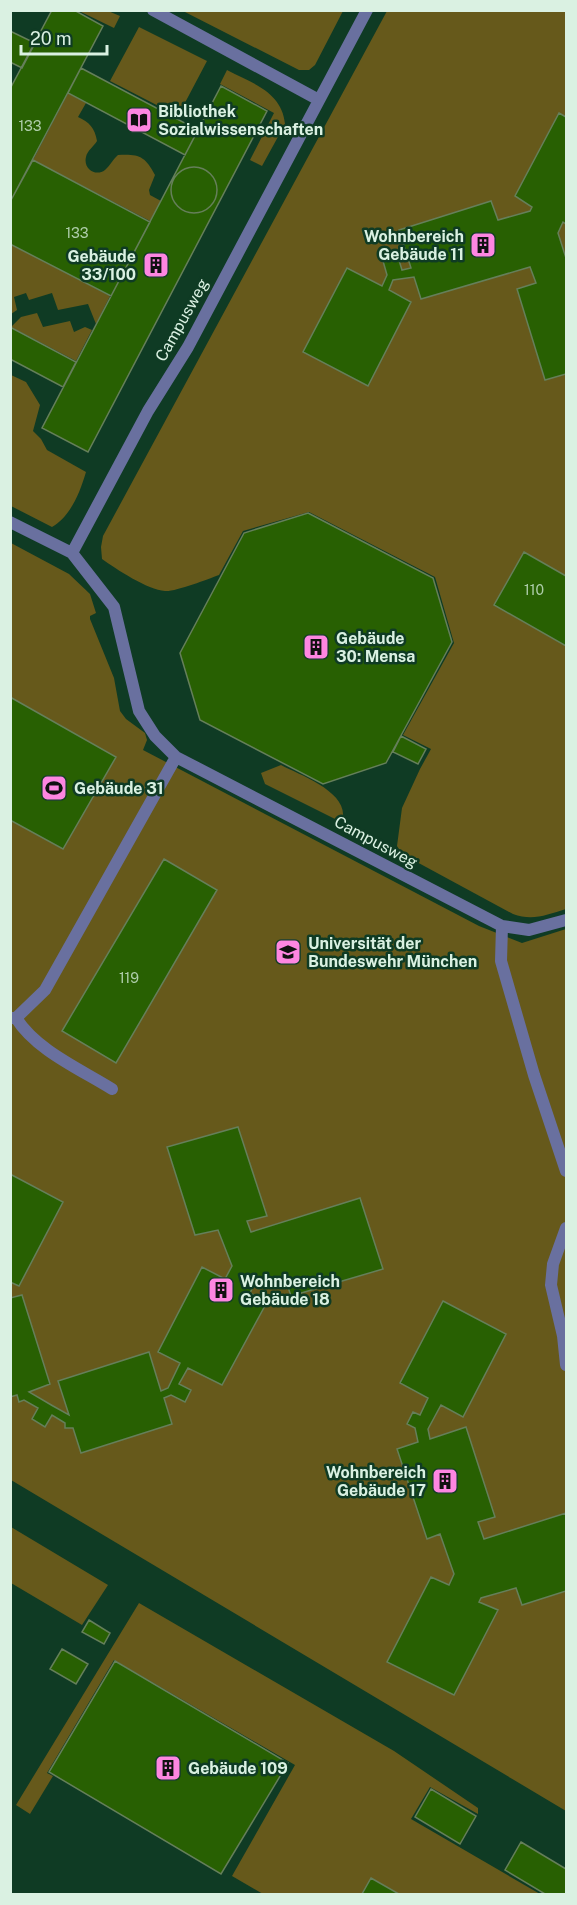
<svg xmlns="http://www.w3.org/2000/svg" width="577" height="1905" viewBox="0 0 577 1905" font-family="'Public Sans',sans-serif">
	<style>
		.green { fill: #66591b }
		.building { fill: #286002; stroke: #657f5a; stroke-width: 1.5 }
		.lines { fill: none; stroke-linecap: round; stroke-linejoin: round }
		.minor { stroke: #69709f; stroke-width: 12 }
		.labels { text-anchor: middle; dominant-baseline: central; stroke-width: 5; stroke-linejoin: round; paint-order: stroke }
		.number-label { font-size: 14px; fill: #aecdaa }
		.poi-label { font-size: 16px; font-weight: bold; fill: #daf1e2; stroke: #0f3b24; text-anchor: start }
		.street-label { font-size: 16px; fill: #daf1e2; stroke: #0f3b24 }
	</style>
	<rect width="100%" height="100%" fill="#0f3b24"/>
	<path class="green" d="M 79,11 L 108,11 L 120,16 L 114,28 Z
		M 183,11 L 343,11 L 315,65 L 309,70 L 299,70 Z
		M 387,11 L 566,11 L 566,909 C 547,915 532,921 513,914 L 402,854 L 397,846 L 402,808 L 420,769 L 431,749 L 403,735 L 454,643 L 435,577 L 309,512 L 243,531 L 219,575 C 208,579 175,592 165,591 C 148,590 116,569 102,559 L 101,547 L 103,536 Z
		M 139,27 L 207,61 L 178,116 L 110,81 Z
		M 227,70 C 252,83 282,92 285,124 L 262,166 L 250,160 L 274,113 L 220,84 Z
		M 68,93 L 86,103 L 78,117 C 89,122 95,128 97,141 C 94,146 87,151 86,157 C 83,169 96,177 105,170 C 110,166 113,159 118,155 C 139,154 145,156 155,175 L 149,190 L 150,195 L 161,201 L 150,221 L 33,160 Z
		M 11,244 L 110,296 L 96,324 L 88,304 L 58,310 L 52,293 L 29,300 L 26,293 L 14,297 L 17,310 L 11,314 Z
		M 37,313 L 43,327 L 70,321 L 74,332 L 85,327 L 92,330 L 76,361 L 11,327 L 21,317 Z
		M 11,375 L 26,382 L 40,405 L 33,431 L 41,439 L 47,450 L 86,472 C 80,492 71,516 52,527 L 11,506 Z
		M 11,543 L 69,574 L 90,594 L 96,613 L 90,616 L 90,619 L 114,678 L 120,711 L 126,719 L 145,733 L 147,740 L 143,750 L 479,926 L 522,943 L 566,929 L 566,1811 L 11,1480 Z
		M 281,765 C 300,775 346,791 343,817 L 341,819 L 335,819 L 265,784 L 261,773 Z
		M 11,1527 L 108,1585 L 82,1625 L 11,1583 Z
		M 139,1603 L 394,1751 L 478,1808 L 478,1814 L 430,1787 L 411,1819 L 540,1894 L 263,1894 L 232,1876 L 295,1765 L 114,1660 L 47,1773 L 53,1776 L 30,1814 L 16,1805 Z"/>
	<path class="building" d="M 52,10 L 74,10 L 103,26 L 10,202 L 10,89 Z
		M 10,31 L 35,43 L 22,68 L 10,62 Z
		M 81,68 L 198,130 L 185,155 L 68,93 Z
		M 221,86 L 267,111 L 88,452 L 42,428 Z
		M 559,113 L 566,117 L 566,224 L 563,222 L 558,233 L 566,258 L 566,374 L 545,380 L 517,289 L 536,283 L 530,267 L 421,299 L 414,277 L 393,280 L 389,290 L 411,302 L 368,386 L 303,352 L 347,268 L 382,286 L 387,275 L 383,261 L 398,257 L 402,270 L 411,268 L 399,230 L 491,201 L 498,220 L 530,211 L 532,207 L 515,196 Z
		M 33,160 L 150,222 L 111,296 L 10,244 L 10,202 Z
		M171 190a23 23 0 1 1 46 0a23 23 0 1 1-46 0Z
		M 10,327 L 76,362 L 63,387 L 10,359 Z
		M 308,513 L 433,578 L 452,642 L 386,763 L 323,784 L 200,720 L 180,653 L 244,533 Z
		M 524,552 L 566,576 L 566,646 L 494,605 Z
		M 10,697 L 116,757 L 63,849 L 10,820 Z
		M 401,736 L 426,749 L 418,764 L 393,752 Z
		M 164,859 L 217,890 L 116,1063 L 62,1031 Z
		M 238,1127 L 267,1216 L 247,1221 L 251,1232 L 360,1198 L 383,1269 L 291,1296 L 285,1278 L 253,1287 L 250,1293 L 267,1302 L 222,1385 L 188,1368 L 179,1384 L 191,1390 L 185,1402 L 171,1395 L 164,1398 L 172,1424 L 81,1453 L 73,1428 L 65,1428 L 65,1423 L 52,1415 L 45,1427 L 32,1419 L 38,1408 L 24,1400 L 19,1402 L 17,1395 L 10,1397 L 10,1298 L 22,1295 L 50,1384 L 29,1392 L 53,1406 L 69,1415 L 58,1381 L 149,1352 L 161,1391 L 168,1388 L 180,1363 L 158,1352 L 202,1267 L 225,1279 L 232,1266 L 218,1230 L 195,1235 L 167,1147 Z
		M 10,1174 L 63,1202 L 19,1286 L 10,1282 Z
		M 443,1301 L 506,1334 L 463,1417 L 441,1405 L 428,1429 L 430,1439 L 466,1427 L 495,1517 L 478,1522 L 484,1539 L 566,1513 L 566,1591 L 522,1605 L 516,1588 L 481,1598 L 479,1602 L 498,1610 L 454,1695 L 387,1662 L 431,1577 L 449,1585 L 454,1574 L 440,1534 L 427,1539 L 397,1449 L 418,1442 L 415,1428 L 407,1424 L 413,1412 L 420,1415 L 428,1398 L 400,1383 Z
		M 89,1620 L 110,1633 L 104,1644 L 82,1632 Z
		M 62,1649 L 88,1664 L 76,1684 L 50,1669 Z
		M 115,1661 L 288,1763 L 221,1874 L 49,1772 Z
		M 431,1789 L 476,1816 L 460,1844 L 415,1817 Z
		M 521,1842 L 566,1869 L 566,1894 L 545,1894 L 505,1870 Z
		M 371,1878 L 399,1894 L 362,1894 Z"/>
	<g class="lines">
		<path class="minor" d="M 153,10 L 319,100
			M 10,522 L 72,553 L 114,607 L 139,711 L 155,736 L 176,757 L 502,926 L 529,930 L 566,920
			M 72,553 L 148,411 L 188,347 L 367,10
			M 502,926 L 501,961 L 534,1075 L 566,1171
			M 10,1018 L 16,1018 L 45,990 L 176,757
			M 16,1018 C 36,1050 80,1069 112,1089
			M 566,1228 L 553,1264 L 551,1285 L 563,1336 L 566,1365"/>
	</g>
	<defs>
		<g id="library-square" transform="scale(1.35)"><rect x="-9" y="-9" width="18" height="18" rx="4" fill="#fe86e1" stroke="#0f3b24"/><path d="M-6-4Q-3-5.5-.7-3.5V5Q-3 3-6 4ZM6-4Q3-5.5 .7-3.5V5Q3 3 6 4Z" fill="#111"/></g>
		<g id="building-square" transform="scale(1.35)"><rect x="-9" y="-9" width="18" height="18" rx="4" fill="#fe86e1" stroke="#0f3b24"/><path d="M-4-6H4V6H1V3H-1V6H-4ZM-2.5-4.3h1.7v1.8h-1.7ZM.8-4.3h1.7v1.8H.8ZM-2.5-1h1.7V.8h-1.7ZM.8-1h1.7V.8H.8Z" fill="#111"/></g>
		<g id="stadium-square" transform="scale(1.35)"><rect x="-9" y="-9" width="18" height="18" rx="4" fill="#fe86e1" stroke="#0f3b24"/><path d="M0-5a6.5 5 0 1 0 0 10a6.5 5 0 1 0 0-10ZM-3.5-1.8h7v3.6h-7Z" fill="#111"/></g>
		<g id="university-square" transform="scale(1.35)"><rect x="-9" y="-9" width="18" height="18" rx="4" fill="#fe86e1" stroke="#0f3b24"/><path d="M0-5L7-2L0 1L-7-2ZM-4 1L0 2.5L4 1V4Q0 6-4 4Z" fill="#111"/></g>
	</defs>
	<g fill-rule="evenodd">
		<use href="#library-square" x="139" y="120"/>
		<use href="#building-square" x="483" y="245"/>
		<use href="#building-square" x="156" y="265"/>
		<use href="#building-square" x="316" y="647"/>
		<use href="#stadium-square" x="54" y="788"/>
		<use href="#university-square" x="288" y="952"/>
		<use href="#building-square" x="221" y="1290"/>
		<use href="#building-square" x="445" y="1481"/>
		<use href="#building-square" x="168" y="1768"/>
	</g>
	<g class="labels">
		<g class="number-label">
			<text x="30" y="126">133</text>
			<text x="77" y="233">133</text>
			<text x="534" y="590">110</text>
			<text x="129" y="978">119</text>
		</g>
		<g class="poi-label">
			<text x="158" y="111">Bibliothek<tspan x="158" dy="18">Sozialwissenschaften</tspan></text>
			<text x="464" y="236" text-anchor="end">Wohnbereich<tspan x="464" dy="18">Gebäude 11</tspan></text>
			<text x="136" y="256" text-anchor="end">Gebäude<tspan x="136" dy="18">33/100</tspan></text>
			<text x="336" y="638">Gebäude<tspan x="336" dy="18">30: Mensa</tspan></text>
			<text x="74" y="788">Gebäude 31</text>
			<text x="308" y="943">Universität der<tspan x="308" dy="18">Bundeswehr München</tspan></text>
			<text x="240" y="1281">Wohnbereich<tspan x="240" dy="18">Gebäude 18</tspan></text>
			<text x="426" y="1472" text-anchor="end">Wohnbereich<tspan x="426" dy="18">Gebäude 17</tspan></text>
			<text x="188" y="1768">Gebäude 109</text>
		</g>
		<g class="street-label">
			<text transform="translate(182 320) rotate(-61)">Campusweg</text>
			<text transform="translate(376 842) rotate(28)">Campusweg</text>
		</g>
	</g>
	<rect width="577" height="1905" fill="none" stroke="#daf1e2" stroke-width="24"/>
	<path d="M21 45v9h86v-9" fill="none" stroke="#daf1e2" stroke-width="3"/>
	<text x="30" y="45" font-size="18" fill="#daf1e2" stroke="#0f3b24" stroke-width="4.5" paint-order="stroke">20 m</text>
</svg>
